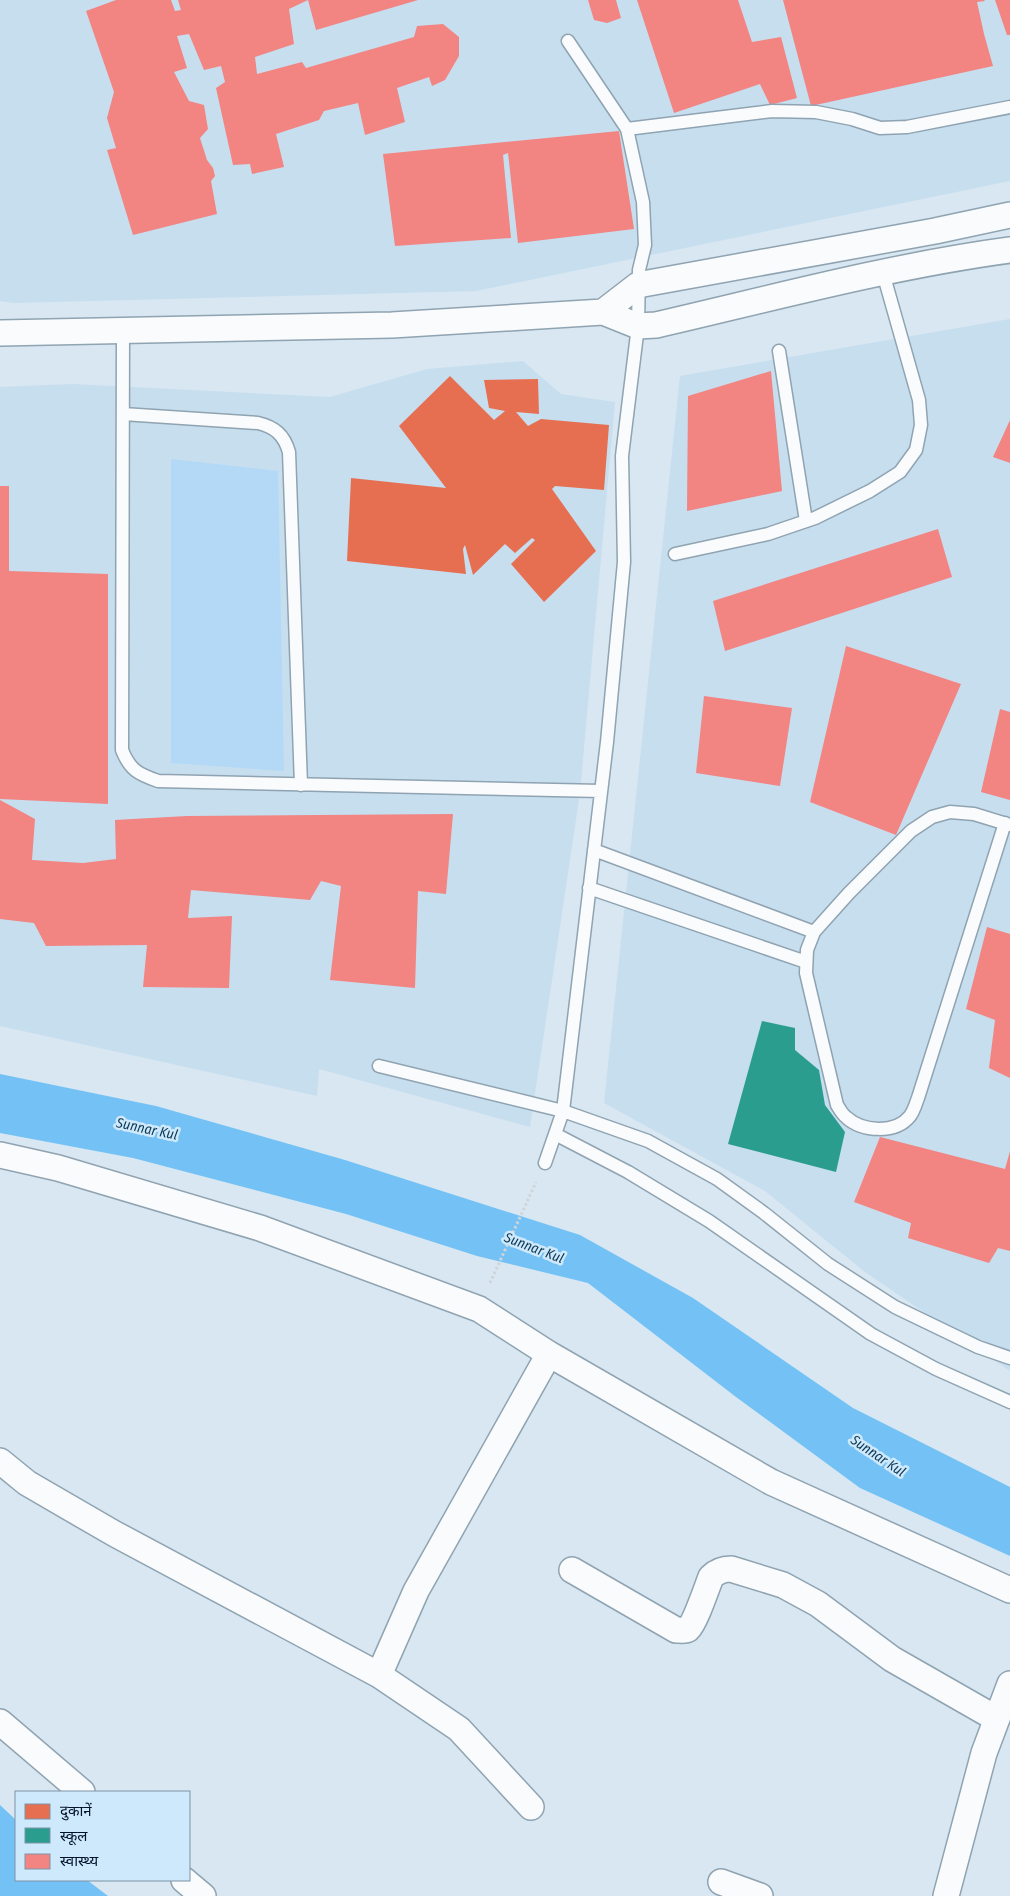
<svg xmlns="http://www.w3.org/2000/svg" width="1010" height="1896" viewBox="0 0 1010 1896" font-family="'Fira Sans Condensed','Noto Sans Devanagari',sans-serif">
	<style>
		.built { fill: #c7deef }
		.green { fill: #b3d9f6 }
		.water { fill: #74c2f5 }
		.shops { fill: #e76f51 }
		.schools { fill: #2a9d8f }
		.health { fill: #f28482 }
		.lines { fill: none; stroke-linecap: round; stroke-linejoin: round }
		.service-casing { stroke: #8fa3b1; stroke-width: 15 }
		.minor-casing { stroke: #8fa3b1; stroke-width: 28 }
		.path { stroke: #d0d4d8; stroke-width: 3; stroke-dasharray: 2.5 2.5; stroke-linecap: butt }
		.service { stroke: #f9fbfd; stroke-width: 12 }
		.minor { stroke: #f9fbfd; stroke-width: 25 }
		.labels { text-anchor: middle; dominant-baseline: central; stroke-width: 5; stroke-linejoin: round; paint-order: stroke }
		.water-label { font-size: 14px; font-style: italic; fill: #0d3954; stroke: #cee8fc }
	</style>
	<rect width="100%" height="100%" fill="#d8e7f2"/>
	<path class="built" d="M 0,0 L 1010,0 L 1010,181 L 476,291 L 14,303 L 0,301 Z
		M 1010,319 L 1010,1371 L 865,1272 L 765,1191 L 604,1103 L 680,376 Z
		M 523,361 L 561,394 L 615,402 L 580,793 L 530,1127 L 319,1069 L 317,1096 L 0,1026 L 0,387 L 73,384 L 330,397 L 427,369 Z"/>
	<path class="green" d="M 171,459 L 278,471 L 284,771 L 171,763 Z"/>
	<path class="water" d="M 0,1074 L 156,1106 L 345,1160 L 580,1235 L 693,1298 L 853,1408 L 1010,1487 L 1010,1556 L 860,1488 L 736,1397 L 588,1283 L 477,1256 L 346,1214 L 133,1158 L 0,1133 Z
		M 0,1805 L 16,1820 L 16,1880 L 87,1880 L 108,1896 L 0,1896 Z"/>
	<path class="shops" d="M 450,376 L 494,420 L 505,411 L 489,408 L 484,380 L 538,379 L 539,414 L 516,412 L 528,426 L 541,419 L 609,425 L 604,490 L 555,486 L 552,489 L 596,551 L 544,602 L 511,564 L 535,540 L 532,538 L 515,553 L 505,544 L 473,575 L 465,545 L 463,549 L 466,574 L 347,561 L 351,478 L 446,488 L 399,426 Z"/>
	<path class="schools" d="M 762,1021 L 795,1028 L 795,1050 L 819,1070 L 825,1105 L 845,1132 L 836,1172 L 728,1144 Z"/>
	<path class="health" d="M 116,0 L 171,0 L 175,11 L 181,10 L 178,0 L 418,0 L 316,30 L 308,0 L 289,9 L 294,44 L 255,57 L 257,74 L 302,62 L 306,68 L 414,37 L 417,26 L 443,24 L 459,37 L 459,56 L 445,80 L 432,86 L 429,77 L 397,88 L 405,122 L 365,135 L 358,103 L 324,111 L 319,120 L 276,134 L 284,167 L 252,174 L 250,164 L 233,165 L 216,88 L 225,82 L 221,66 L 204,70 L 189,34 L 177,36 L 187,68 L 174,72 L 189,101 L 204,105 L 208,129 L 200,138 L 207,160 L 213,168 L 215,176 L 211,181 L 217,214 L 133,235 L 107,150 L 116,148 L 107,118 L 114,92 L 86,11 Z
		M 588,0 L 616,0 L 621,18 L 607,23 L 594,20 Z
		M 637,0 L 738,0 L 752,42 L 781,37 L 797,98 L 770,105 L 760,84 L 674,113 Z
		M 783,0 L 984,0 L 985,1 L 977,2 L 984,34 L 993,66 L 811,106 Z
		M 995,0 L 1010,0 L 1010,35 L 1007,35 Z
		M 619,131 L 634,229 L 518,243 L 508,153 L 503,155 L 511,238 L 395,246 L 383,154 Z
		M 771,371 L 782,491 L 687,511 L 688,396 Z
		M 1010,420 L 1010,463 L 993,457 Z
		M 0,486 L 9,486 L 9,571 L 108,574 L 108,804 L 0,799 Z
		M 938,529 L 952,577 L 725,651 L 713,601 Z
		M 846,646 L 961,684 L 896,835 L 810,802 Z
		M 704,696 L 792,708 L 780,786 L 696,773 Z
		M 1000,709 L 1010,712 L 1010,800 L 981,792 Z
		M 0,800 L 35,819 L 32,860 L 83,863 L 116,859 L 115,820 L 187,816 L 453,814 L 446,894 L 418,891 L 415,988 L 330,980 L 341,886 L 321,881 L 310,900 L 191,890 L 188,918 L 232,916 L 229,988 L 143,987 L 147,945 L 46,946 L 34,923 L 0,919 Z
		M 987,927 L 1010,934 L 1010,1078 L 989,1068 L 995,1020 L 966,1009 Z
		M 880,1137 L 1005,1169 L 1010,1151 L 1010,1251 L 998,1248 L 989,1263 L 908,1238 L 911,1223 L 854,1202 Z"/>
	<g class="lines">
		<g class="service-casing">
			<path id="service" d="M 627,129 L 772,111 L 816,112 L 852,119 L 880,128 L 907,127 L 1010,107
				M 123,331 L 122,750 C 130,770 138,774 158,781 L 601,791
				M 779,351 L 806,521
				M 123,414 L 258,423 C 275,427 284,435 289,452 L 301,785
				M 675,554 L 768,534 L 815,518 L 870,491 L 900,472 L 916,450 L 921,425 L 919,400 L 883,273
				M 1005,823 L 918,1098 C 916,1103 914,1111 910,1116 C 896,1134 862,1132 846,1117 C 842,1114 839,1108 837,1105 L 806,973 L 807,950 L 814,932 L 849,893 L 911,831 L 932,817 L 950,812 L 974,814 L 1010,825
				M 594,850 L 814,932
				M 589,888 L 806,962
				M 379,1066 L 563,1111 L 648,1141 L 717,1179 L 764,1213 L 828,1264 L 895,1307 L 978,1347 L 1010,1358
				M 555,1134 L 628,1172 L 709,1221 L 871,1334 L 936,1369 L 1010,1402
				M 545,1163 L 563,1111 L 607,742 L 624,562 L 622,456 L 638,326 L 639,270 L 645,245 L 643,202 L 627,129 L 568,41"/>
		</g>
		<g class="minor-casing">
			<path id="minor" d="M 603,312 L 638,285 L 643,284 L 935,231 L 1010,215
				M 0,333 L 392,325 L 603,312 L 638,326 L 656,325 C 773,298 891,266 1010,250
				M 0,1155 L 58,1168 L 260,1228 L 479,1309 L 549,1354 L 771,1482 L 1010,1590
				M 0,1461 L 27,1483 L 115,1534 L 379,1675 L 459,1729 L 531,1807
				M 572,1570 L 676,1630 C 680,1630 685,1631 688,1629 C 695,1623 707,1587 711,1577 C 717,1571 723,1569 731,1569 L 783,1585 L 818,1604 L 892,1659 L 997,1719
				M 379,1675 L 416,1591 L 549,1354
				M 0,1722 L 82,1792
				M 184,1880 L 203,1896
				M 721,1882 L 760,1896
				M 946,1896 L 984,1753 L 1010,1684"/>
		</g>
		<path class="path" d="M 490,1283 L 536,1182"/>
		<use href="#service" class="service"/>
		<use href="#minor" class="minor"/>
	</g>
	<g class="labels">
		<g class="water-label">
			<text transform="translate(147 1129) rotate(12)">Sunnar Kul</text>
			<text transform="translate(534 1248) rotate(21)">Sunnar Kul</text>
			<text transform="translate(878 1456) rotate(34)">Sunnar Kul</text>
		</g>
	</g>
	<rect x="15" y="1791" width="175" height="90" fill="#cee8fc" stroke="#7c93a6"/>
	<rect x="25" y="1804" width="25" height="15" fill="#e76f51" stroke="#7c93a6"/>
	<text x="60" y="1816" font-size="15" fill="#001426">दुकानें</text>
	<rect x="25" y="1828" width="25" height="15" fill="#2a9d8f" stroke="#7c93a6"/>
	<text x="60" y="1841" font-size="15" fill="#001426">स्कूल</text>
	<rect x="25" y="1854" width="25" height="15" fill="#f28482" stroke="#7c93a6"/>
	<text x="60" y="1866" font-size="15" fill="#001426">स्वास्थ्य</text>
</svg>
